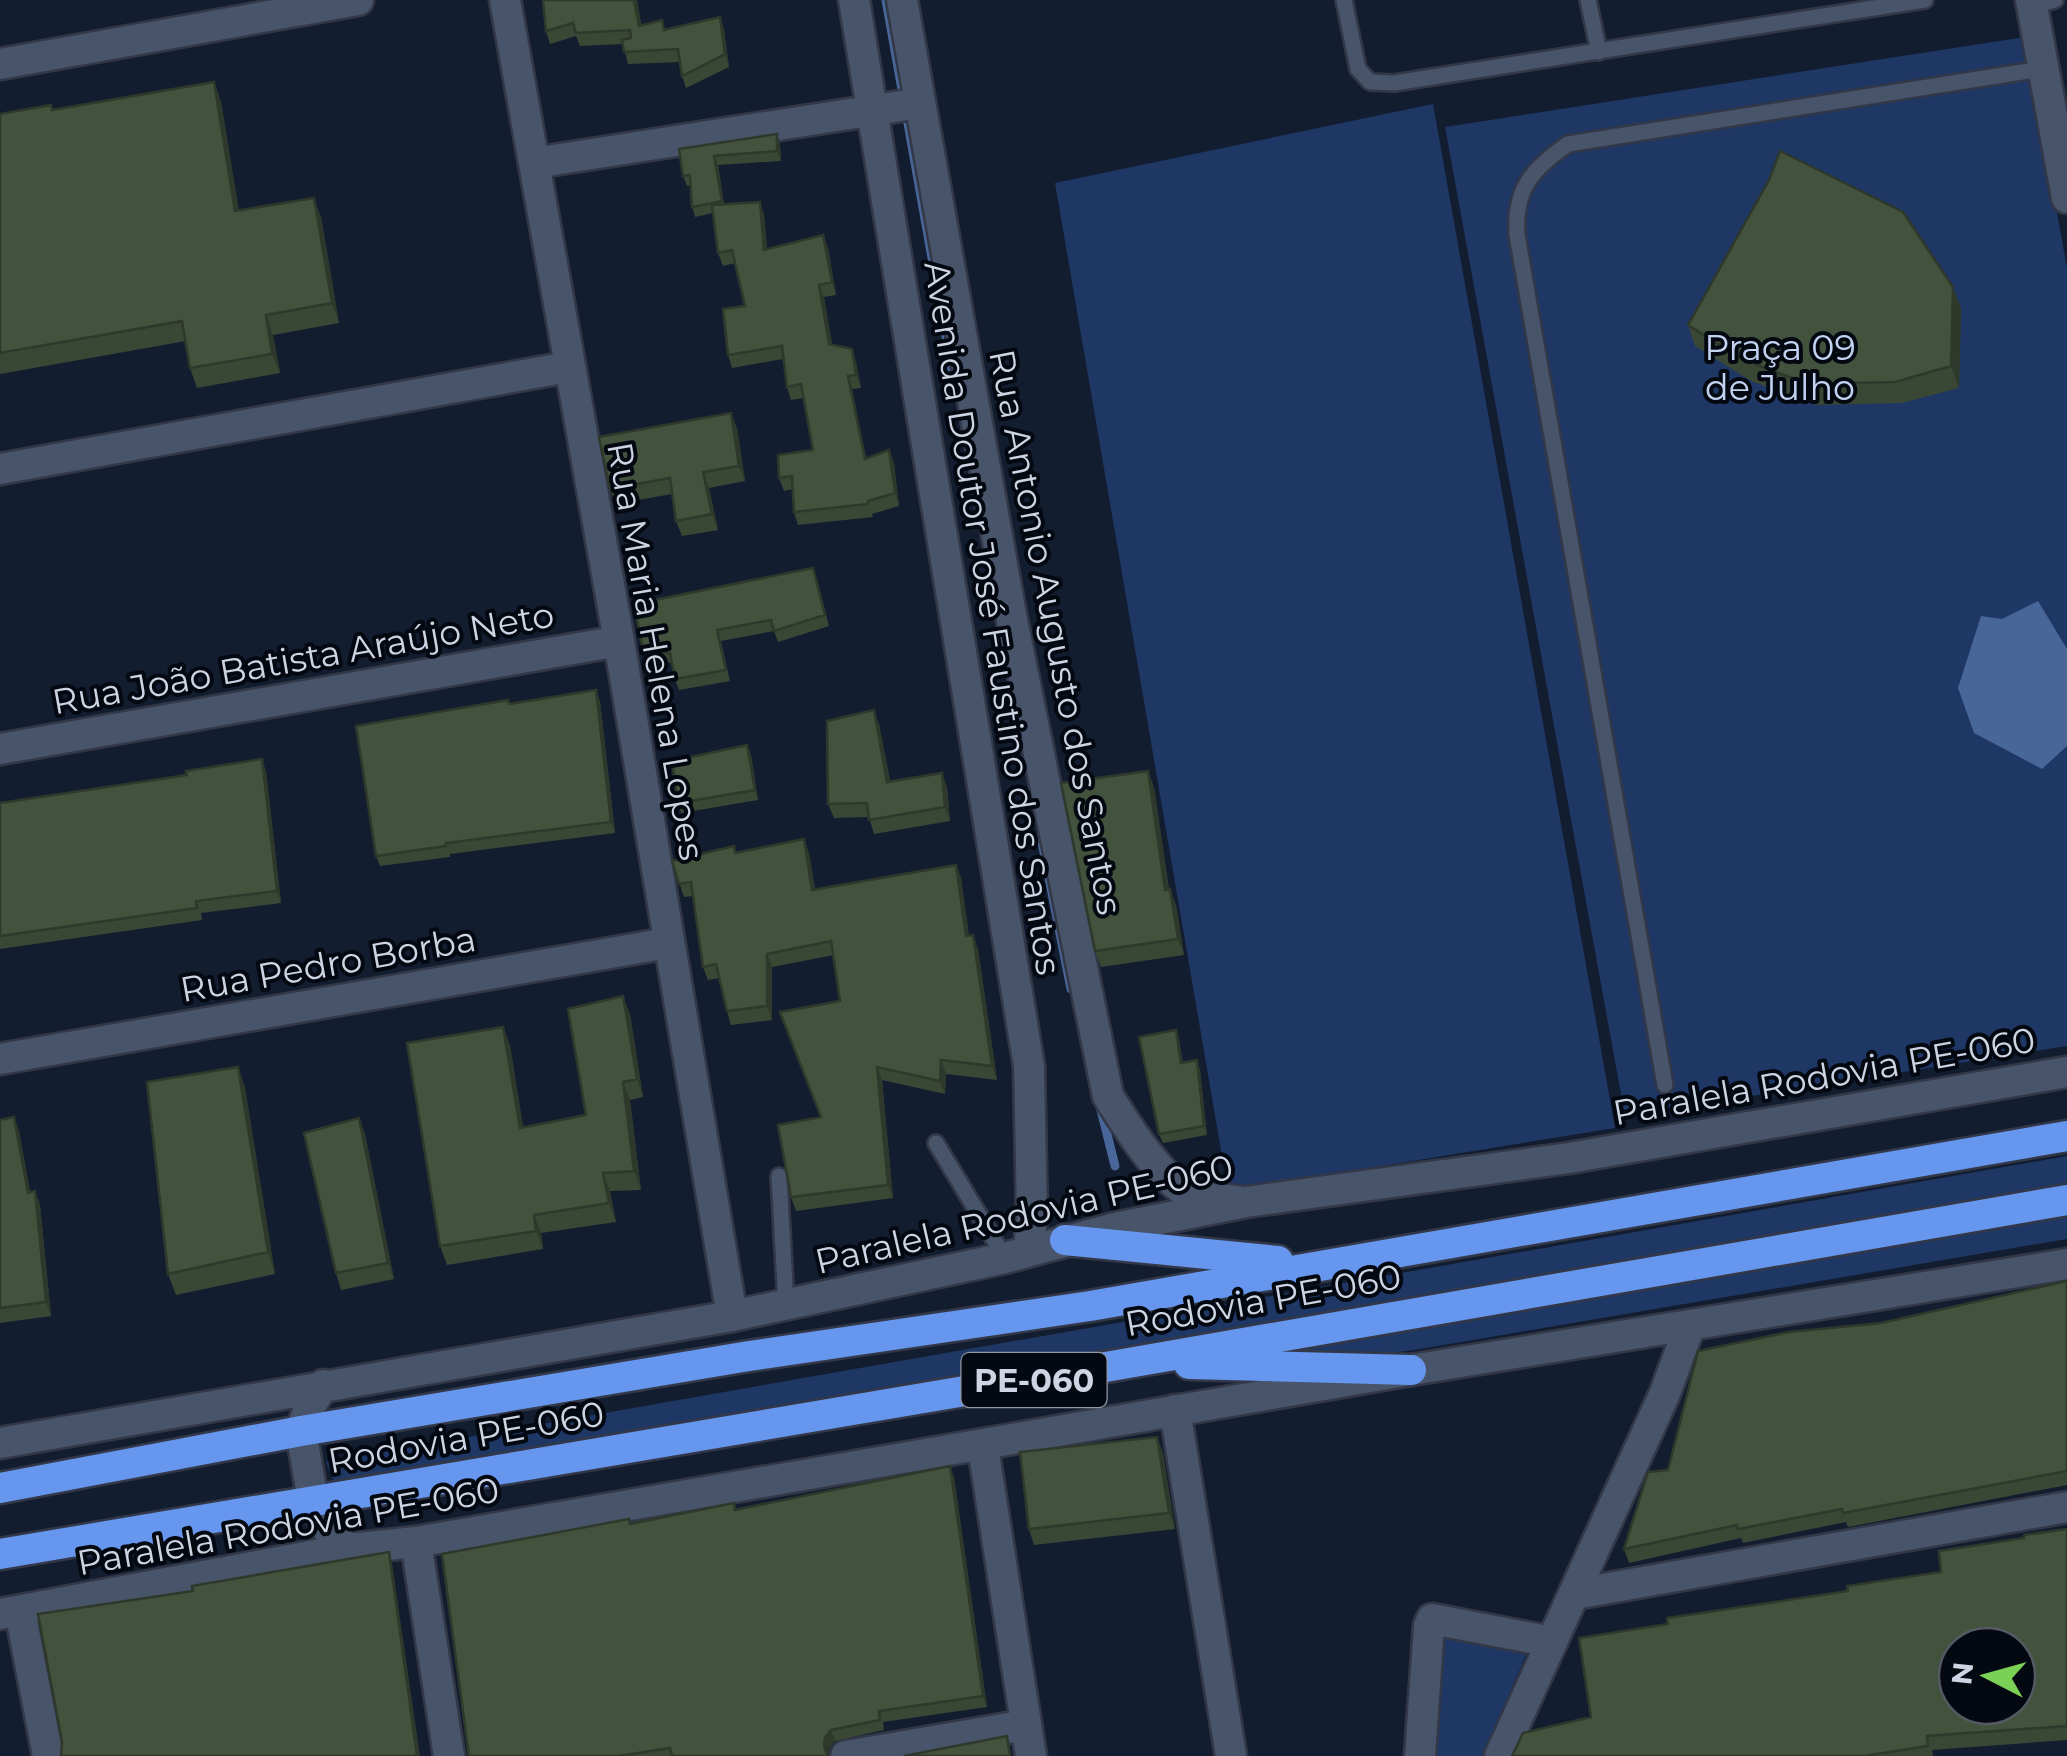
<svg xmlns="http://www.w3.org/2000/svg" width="2067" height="1756" viewBox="0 0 2067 1756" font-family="Montserrat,sans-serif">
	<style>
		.green { fill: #1e3765 }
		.water { fill: #496698 }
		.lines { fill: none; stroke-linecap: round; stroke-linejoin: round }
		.stream { stroke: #496698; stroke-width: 9 }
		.lane-casing { stroke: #333848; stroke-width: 20 }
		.street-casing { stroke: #333848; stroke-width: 35 }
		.secondary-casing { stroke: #333848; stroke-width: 35 }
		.highway-casing { stroke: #333848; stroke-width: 35 }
		.lane { stroke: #47546a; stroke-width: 15 }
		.street { stroke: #47546a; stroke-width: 30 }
		.secondary { stroke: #47546a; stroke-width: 30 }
		.highway { stroke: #6696ed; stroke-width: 30 }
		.wall { fill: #394734 }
		.shaded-wall { fill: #2e392b }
		.building { fill: #42523d; stroke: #2e392b; stroke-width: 2.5; fill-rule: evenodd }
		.labels { text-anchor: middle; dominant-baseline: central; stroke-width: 8; stroke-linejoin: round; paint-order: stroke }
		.shield { fill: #040810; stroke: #9197a3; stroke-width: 2.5 }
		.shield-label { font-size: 32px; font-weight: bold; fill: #cdd4e2 }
		.park-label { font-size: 35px; fill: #c2d3f2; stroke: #040810 }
		.street-label { font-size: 35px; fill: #cdd4e2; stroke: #040810 }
	</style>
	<rect width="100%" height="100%" fill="#131d30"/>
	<path class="green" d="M 2025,37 L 2067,268 L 2067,1046 L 1625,1116 L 1445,127 Z
		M 1433,104 L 1615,1128 L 1228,1191 L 1055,183 Z
		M 2067,1156 L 2067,1183 L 337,1489 L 326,1462 Z
		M 2067,1213 L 2067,1239 L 1414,1350 L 1285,1367 L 1261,1355 Z
		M 1420,1607 L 1491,1614 L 1539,1625 L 1482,1756 L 1414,1756 Z"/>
	<path class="water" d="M 2038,601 L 2067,649 L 2067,746 L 2042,769 L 1974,733 L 1958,688 L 1981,616 L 2002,619 Z"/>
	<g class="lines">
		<path class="stream" d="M 886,0 L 952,370
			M 1041,837 L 1071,989
			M 1100,1106 L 1115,1166"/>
		<g class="lane-casing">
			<path id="lane" d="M 1344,0 L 1358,69 L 1370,82 L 1394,83 L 1925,0
				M 1588,0 L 1599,52
				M 2032,6 L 2055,0
				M 1665,1085 L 1517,235 C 1514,189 1532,169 1568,144 L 2041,69
				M 936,1143 L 1005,1258
				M 779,1176 L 786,1305"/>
		</g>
		<g class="street-casing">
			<path id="street" d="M 505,0 L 619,641 L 732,1316
				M 854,0 L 1029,1066 L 1032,1216 L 1029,1250
				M 902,0 L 1011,615 L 1108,1096 C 1127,1126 1158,1177 1190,1194 C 1202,1200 1224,1199 1238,1201
				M 2031,0 L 2067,198
				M 0,64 L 358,0
				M 534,163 L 920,103
				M 0,469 L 568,367
				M 0,749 L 619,641
				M 0,1059 L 668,943
				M 1175,1410 L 1231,1756
				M 416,1542 L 449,1756
				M 1575,1594 L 2067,1507
				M 20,1611 L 48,1756
				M 846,1756 L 1026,1725
				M 1420,1756 L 1429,1626 L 1432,1619 L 1552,1642"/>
		</g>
		<g class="secondary-casing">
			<path id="secondary" d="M 323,1385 L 309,1408 L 301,1431 L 313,1501 L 329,1531 L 348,1549
				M 0,1443 L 732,1316 L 1005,1258 L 1115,1228 L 1246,1202 L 1569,1158 L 2067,1072
				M 983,1447 L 1031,1756
				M 0,1614 L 348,1549 L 416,1542 L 1411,1370 L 2067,1264
				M 1500,1756 L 1665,1393 L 1689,1328"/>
		</g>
		<g class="highway-casing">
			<path id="highway" d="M 1065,1240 L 1278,1261
				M 1189,1364 L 1411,1370
				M 0,1488 L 301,1431 L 749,1356 L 1090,1306 L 2067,1136
				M 0,1554 L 1048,1377 L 2067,1200"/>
		</g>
		<use href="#lane" class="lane"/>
		<use href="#street" class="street"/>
		<use href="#secondary" class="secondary"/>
		<use href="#highway" class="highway"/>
	</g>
	<path class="wall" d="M 543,0 L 637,0 L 641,25 L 665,30 L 720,17 L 724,30 L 729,67 L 686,88 L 682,76 L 680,62 L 628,64 L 623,44 L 580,46 L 576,36 L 550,44 L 546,31 Z
		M 214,82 L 221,102 L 239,211 L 321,217 L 339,323 L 273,335 L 280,373 L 197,388 L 190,368 L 186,341 L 0,374 L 0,114 L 51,105 L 53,110 Z
		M 777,134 L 780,144 L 781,161 L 718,165 L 724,204 L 764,214 L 767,249 L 828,248 L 836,295 L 824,297 L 832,344 L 856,362 L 861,388 L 852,389 L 866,459 L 894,463 L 899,506 L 872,514 L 873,517 L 798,525 L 794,512 L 793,489 L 784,491 L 779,478 L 813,450 L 803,398 L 791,400 L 787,387 L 783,359 L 732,368 L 728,355 L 745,306 L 735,263 L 723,266 L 718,253 L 713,213 L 695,217 L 692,207 L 691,185 L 687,186 L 683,176 L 679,149 Z
		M 1953,287 L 1961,308 L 1959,388 L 1902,403 L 1816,405 L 1751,381 L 1695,346 L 1688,325 Z
		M 737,428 L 745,481 L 709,488 L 718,530 L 682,536 L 676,521 L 672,494 L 615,504 L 610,489 Z
		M 817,579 L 829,626 L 778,642 L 774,631 L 721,641 L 730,681 L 679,690 L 675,679 L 672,663 L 647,660 L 643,650 Z
		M 600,701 L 615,833 L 450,854 L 450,857 L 380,866 L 376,856 L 509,703 Z
		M 879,724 L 890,781 L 947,787 L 950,821 L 874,834 L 869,817 L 834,818 L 828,804 Z
		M 747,745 L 751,755 L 758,800 L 681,813 L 678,803 Z
		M 266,771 L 281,903 L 201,913 L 202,920 L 0,949 L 0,803 Z
		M 1154,787 L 1169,889 L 1176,905 L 1184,955 L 1101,967 L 1095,951 Z
		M 737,853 L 809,853 L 815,889 L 956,865 L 961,878 L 969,936 L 978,949 L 997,1080 L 946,1074 L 945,1094 L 882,1080 L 893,1198 L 796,1211 L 791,1197 L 821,1117 L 840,1001 L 834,955 L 772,967 L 772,1020 L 731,1025 L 727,1011 L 719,978 L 708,980 L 703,967 L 693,896 L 684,897 L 672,861 Z
		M 630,1014 L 643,1097 L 630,1100 L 641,1190 L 610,1191 L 616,1222 L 541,1233 L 543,1249 L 447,1265 L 440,1246 L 510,1045 L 523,1127 L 586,1115 Z
		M 1179,1040 L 1183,1063 L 1197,1060 L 1200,1070 L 1207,1135 L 1163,1143 L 1159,1134 Z
		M 238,1067 L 245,1088 L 275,1274 L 176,1295 L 168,1274 Z
		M 14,1117 L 19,1131 L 30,1192 L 35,1191 L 40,1205 L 51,1316 L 0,1323 L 0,1120 Z
		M 365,1134 L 394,1279 L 341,1290 L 336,1273 Z
		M 2067,1281 L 2067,1485 L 1848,1527 L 1846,1522 L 1743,1543 L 1741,1538 L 1629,1563 L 1624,1549 L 1668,1470 L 1881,1323 Z
		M 1163,1453 L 1175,1529 L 1034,1545 L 1029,1529 Z
		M 954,1477 L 987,1707 L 883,1722 L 884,1730 L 835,1741 L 829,1749 L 828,1756 L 469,1756 L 631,1524 L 734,1503 L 737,1510 Z
		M 2067,1529 L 2067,1740 L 1932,1750 L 1933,1756 L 1512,1756 L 1591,1717 L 1668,1624 L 1848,1591 L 1941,1572 L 2024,1538 Z"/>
	<path class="shaded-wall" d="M 634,0 L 637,0 L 644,38 L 639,26 Z
		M 720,17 L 724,30 L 729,67 L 725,54 Z
		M 214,82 L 221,102 L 242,231 L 235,211 Z
		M 777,134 L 780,144 L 781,161 L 777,151 Z
		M 714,156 L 718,165 L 725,210 L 722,201 Z
		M 314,198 L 321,217 L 339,323 L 332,303 Z
		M 760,202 L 764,214 L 768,263 L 764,250 Z
		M 823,235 L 828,248 L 836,295 L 832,282 Z
		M 819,285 L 824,297 L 834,357 L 829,344 Z
		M 1953,287 L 1961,308 L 1959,388 L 1951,366 Z
		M 266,315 L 273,335 L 280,373 L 272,354 Z
		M 852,349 L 856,362 L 861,388 L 856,375 Z
		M 848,376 L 852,389 L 869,472 L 865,459 Z
		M 731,413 L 737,428 L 745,481 L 739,466 Z
		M 889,450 L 894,463 L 899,506 L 895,493 Z
		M 703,472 L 709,488 L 718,530 L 712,514 Z
		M 596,690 L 600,701 L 615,833 L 611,822 Z
		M 874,710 L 879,724 L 892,795 L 887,782 Z
		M 747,745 L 751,755 L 758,800 L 755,790 Z
		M 262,759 L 266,771 L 281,903 L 277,891 Z
		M 1148,771 L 1154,787 L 1171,906 L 1165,890 Z
		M 942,773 L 947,787 L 950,821 L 945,807 Z
		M 804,839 L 809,853 L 817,904 L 812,890 Z
		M 956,865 L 961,878 L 971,950 L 966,936 Z
		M 1170,889 L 1176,905 L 1184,955 L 1178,939 Z
		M 973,935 L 978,949 L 997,1080 L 992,1066 Z
		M 767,954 L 772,967 L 772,1020 L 767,1006 Z
		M 623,996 L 630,1014 L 643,1097 L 637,1079 Z
		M 503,1027 L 510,1045 L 526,1146 L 520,1128 Z
		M 1176,1030 L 1179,1040 L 1184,1073 L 1181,1063 Z
		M 941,1060 L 946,1074 L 945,1094 L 940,1081 Z
		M 1197,1060 L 1200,1070 L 1207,1135 L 1204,1126 Z
		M 238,1067 L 245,1088 L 275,1274 L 268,1252 Z
		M 877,1067 L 882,1080 L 893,1198 L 888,1185 Z
		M 623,1082 L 630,1100 L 641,1190 L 634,1171 Z
		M 14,1117 L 19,1131 L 33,1207 L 28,1193 Z
		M 359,1118 L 365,1134 L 394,1279 L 388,1263 Z
		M 603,1173 L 610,1191 L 616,1222 L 609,1203 Z
		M 35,1191 L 40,1205 L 51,1316 L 46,1302 Z
		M 534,1215 L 541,1233 L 543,1249 L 536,1231 Z
		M 1157,1437 L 1163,1453 L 1175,1529 L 1169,1513 Z
		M 950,1466 L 954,1477 L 987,1707 L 983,1696 Z
		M 389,1552 L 392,1563 L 420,1756 L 417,1756 Z
		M 831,1730 L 835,1741 L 829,1749 L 828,1756 L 824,1747 L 825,1738 Z"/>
	<path class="building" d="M 543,0 L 634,0 L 639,26 L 662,20 L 664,30 L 720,17 L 725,54 L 682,76 L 678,49 L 624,52 L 622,40 L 631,38 L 630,30 L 576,33 L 573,23 L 546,31 Z
		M 214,82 L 235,211 L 314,198 L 332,303 L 266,315 L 272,354 L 190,368 L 182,321 L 0,353 L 0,114 L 51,105 L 52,110 Z
		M 777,134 L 777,151 L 714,156 L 722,201 L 692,207 L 690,175 L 683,176 L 679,149 Z
		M 1780,151 L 1903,212 L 1953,287 L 1951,366 L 1895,382 L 1808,384 L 1744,360 L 1688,325 L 1769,180 Z
		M 760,202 L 764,250 L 823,235 L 832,282 L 819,285 L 829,344 L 852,349 L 856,375 L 848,376 L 865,459 L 889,450 L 895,493 L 868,501 L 868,504 L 794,512 L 792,476 L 779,478 L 778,455 L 813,450 L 801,384 L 787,387 L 782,346 L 728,355 L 723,309 L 745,306 L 732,250 L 718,253 L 712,205 Z
		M 731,413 L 739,466 L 703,472 L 712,514 L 676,521 L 670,478 L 610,489 L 599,437 Z
		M 813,568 L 825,615 L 774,631 L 771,620 L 717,630 L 726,670 L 675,679 L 670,653 L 643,650 L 634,604 Z
		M 596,690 L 611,822 L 446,843 L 446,846 L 376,856 L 356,726 L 508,700 L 509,704 Z
		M 874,710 L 887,782 L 942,773 L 945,807 L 869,820 L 867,803 L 828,804 L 827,721 Z
		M 747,745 L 755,790 L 678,803 L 672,761 Z
		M 262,759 L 277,891 L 196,901 L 197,908 L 0,936 L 0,803 L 187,775 L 186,771 Z
		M 1148,771 L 1165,890 L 1170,889 L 1178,939 L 1095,951 L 1061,783 Z
		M 804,839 L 812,890 L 956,865 L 966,936 L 973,935 L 992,1066 L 941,1060 L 940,1081 L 877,1067 L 888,1185 L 791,1197 L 778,1125 L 821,1117 L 780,1012 L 840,1001 L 831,941 L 767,954 L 767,1006 L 727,1011 L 716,964 L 703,967 L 691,882 L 679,884 L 672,861 L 734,846 L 735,853 Z
		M 623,996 L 637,1079 L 623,1082 L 634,1171 L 603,1173 L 609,1203 L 534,1215 L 536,1231 L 440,1246 L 407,1043 L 503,1027 L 520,1128 L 586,1115 L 568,1009 Z
		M 1176,1030 L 1181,1063 L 1197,1060 L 1204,1126 L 1159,1134 L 1139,1037 Z
		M 238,1067 L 268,1252 L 168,1274 L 147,1082 Z
		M 14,1117 L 28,1193 L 35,1191 L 46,1302 L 0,1308 L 0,1120 Z
		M 359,1118 L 388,1263 L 336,1273 L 304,1133 Z
		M 2067,1281 L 2067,1471 L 1843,1513 L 1842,1509 L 1738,1529 L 1737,1525 L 1624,1549 L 1648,1472 L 1668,1470 L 1698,1351 L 1789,1332 L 1881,1323 Z
		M 1157,1437 L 1169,1513 L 1029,1529 L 1020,1452 Z
		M 950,1466 L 983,1696 L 879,1711 L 880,1720 L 831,1730 L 825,1738 L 824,1747 L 828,1756 L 672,1756 L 670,1748 L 619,1756 L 469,1756 L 442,1554 L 629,1519 L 630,1524 L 734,1503 L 735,1510 Z
		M 2067,1529 L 2067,1726 L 1927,1736 L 1928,1746 L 1864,1756 L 1512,1756 L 1523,1733 L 1591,1717 L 1579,1638 L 1668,1624 L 1667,1618 L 1848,1591 L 1847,1586 L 1941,1572 L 1939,1551 L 2024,1538 L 2024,1535 ZM 1957,1646 L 2017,1646 L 2017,1706 L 1957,1706 Z
		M 389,1552 L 417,1756 L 61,1756 L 62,1742 L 38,1614 L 193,1591 L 192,1586 Z
		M 1007,1736 L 1010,1756 L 904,1756 Z"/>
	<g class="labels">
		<rect class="shield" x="961.5" y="1353" width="145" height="54" rx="8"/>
		<g class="shield-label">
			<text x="1034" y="1380">PE-060</text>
		</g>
		<g class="park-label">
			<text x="1780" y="347">Praça 09<tspan x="1780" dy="40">de Julho</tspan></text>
		</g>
		<g class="street-label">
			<text transform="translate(993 618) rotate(81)">Avenida Doutor José Faustino dos Santos</text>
			<text transform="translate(1056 632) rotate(79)">Rua Antonio Augusto dos Santos</text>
			<text transform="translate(656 651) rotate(80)">Rua Maria Helena Lopes</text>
			<text transform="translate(303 658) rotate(-10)">Rua João Batista Araújo Neto</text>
			<text transform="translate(328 964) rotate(-10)">Rua Pedro Borba</text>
			<text transform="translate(1824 1076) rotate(-10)">Paralela Rodovia PE-060</text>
			<text transform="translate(1024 1214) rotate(-13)">Paralela Rodovia PE-060</text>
			<text transform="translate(1263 1300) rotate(-10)">Rodovia PE-060</text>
			<text transform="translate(466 1437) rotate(-10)">Rodovia PE-060</text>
			<text transform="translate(288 1526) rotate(-10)">Paralela Rodovia PE-060</text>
		</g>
	</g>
	<g transform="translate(1987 1676) rotate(276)"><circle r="48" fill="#040810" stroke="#545a64" stroke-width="2.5"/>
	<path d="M0-8L18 38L0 25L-18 38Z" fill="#7bd155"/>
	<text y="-15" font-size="28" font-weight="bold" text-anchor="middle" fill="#cdd4e2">N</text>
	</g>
</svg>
